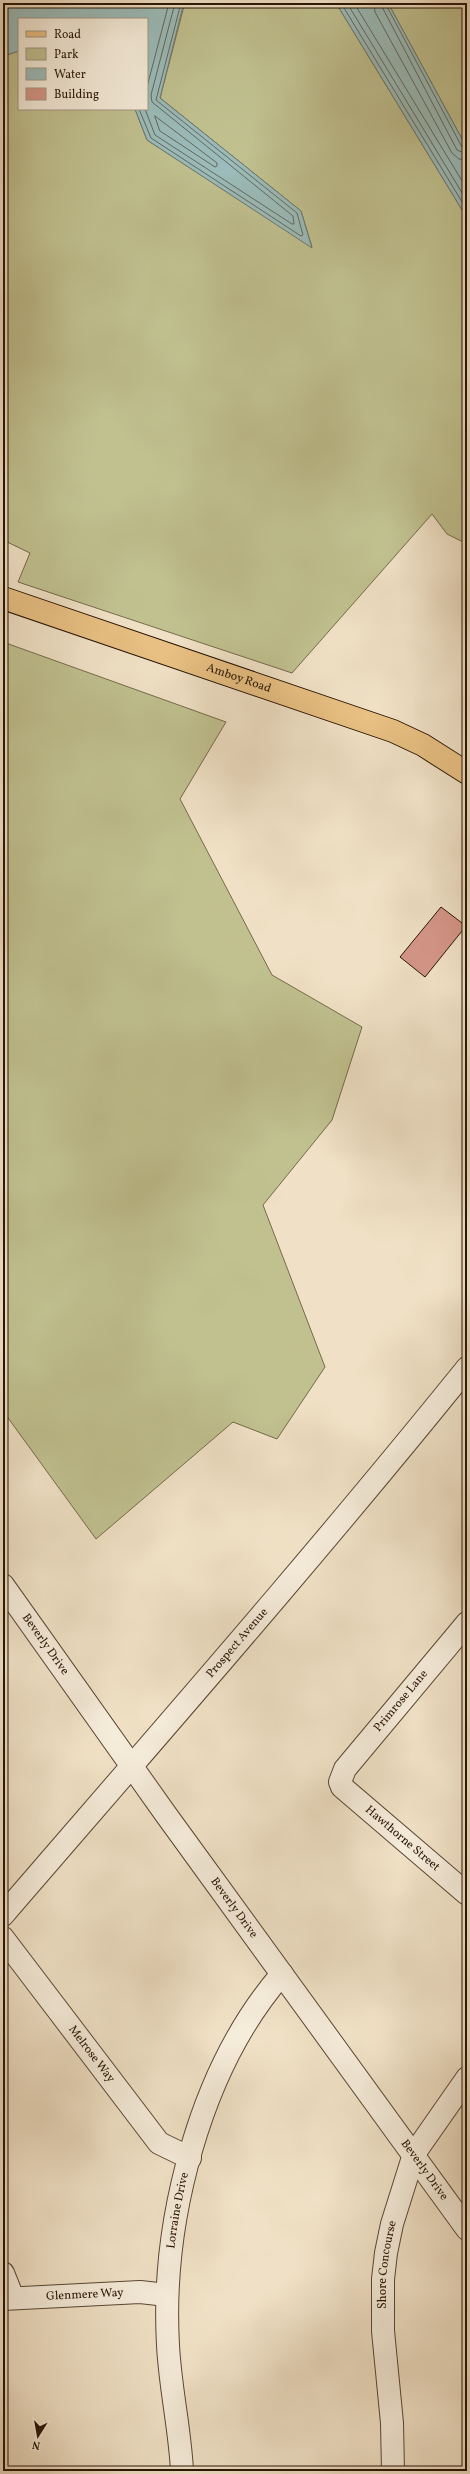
<svg xmlns="http://www.w3.org/2000/svg" width="470" height="2474" viewBox="0 0 470 2474" font-family="Vollkorn,serif">
	<style>
		.green { fill: #c1c190; stroke: #746a4a }
		.water { fill: #9bbcba; stroke: #6d7971 }
		.lines { fill: none; stroke-linecap: round; stroke-linejoin: round }
		.shore { stroke: #62685f; stroke-width: 1 }
		.building { fill: #d59688; stroke: #281404 }
		.minor-casing { stroke: #5a4734; stroke-width: 24 }
		.major-casing { stroke: #281404; stroke-width: 24 }
		.minor { stroke: #f5ecda; stroke-width: 22 }
		.major { stroke: #e8c083; stroke-width: 22 }
		.labels { text-anchor: middle; dominant-baseline: central; stroke-width: 3; stroke-linejoin: round; paint-order: stroke }
		.street-label { font-size: 12px; fill: #281404; stroke: #f5ecda }
	</style>
	<rect width="100%" height="100%" fill="#f0e1c6"/>
	<filter id="stains"><feTurbulence type="fractalNoise" baseFrequency=".005" numOctaves="4"/><feColorMatrix values="0 0 0 0 .2 0 0 0 0 .09 0 0 0 0 .02 0 0 0 .5 -.17"/></filter>
	<radialGradient id="worn" r=".72"><stop offset=".6" stop-color="#630" stop-opacity="0"/><stop offset="1" stop-color="#630" stop-opacity=".3"/></radialGradient>
	<path class="green" d="M 198,3 L 336,3 L 467,218 L 467,544 L 447,534 L 432,514 L 292,673 L 18,582 L 30,553 L 3,540 L 3,56 L 19,51 L 19,109 L 135,109 L 147,140 L 312,247 L 301,211 L 160,98 L 184,6 Z
		M 388,3 L 454,3 L 467,6 L 467,148 Z
		M 3,642 L 226,722 L 180,799 L 272,975 L 362,1027 L 332,1120 L 263,1205 L 325,1367 L 277,1439 L 233,1422 L 96,1539 L 3,1411 Z"/>
	<path class="water" d="M 3,3 L 198,3 L 183,6 L 160,98 L 301,211 L 312,248 L 147,140 L 135,109 L 147,109 L 147,19 L 19,19 L 19,51 L 3,56 Z
		M 336,3 L 388,3 L 467,148 L 467,218 Z"/>
	<g class="lines">
		<path class="shore" d="M 341,3 L 467,210
			M 347,3 L 467,201
			M 354,3 L 467,189
			M 374,3 L 375,12 L 452,153 L 459,159 L 467,160
			M 380,3 L 457,150 L 467,154
			M 385,3 L 462,147 L 467,149
			M 147,87 L 169,3
			M 139,109 L 151,138 L 301,236 L 303,235 L 297,213 L 156,100 L 181,3
			M 145,109 L 155,135 L 292,224 L 294,224 L 293,216 L 152,102 L 151,95 L 175,3
			M 155,116 L 217,163 L 217,166 L 215,167 L 160,131 Z"/>
	</g>
	<path class="building" d="M 441,907 L 466,926 L 425,977 L 400,957 Z"/>
	<g class="lines">
		<g class="minor-casing">
			<g id="minor">
				<path id="s1" d="M 3,1585 L 167,1816 L 467,2229"/>
				<path id="s2" d="M 467,1623 L 345,1769 L 340,1782 L 342,1787 L 467,1894"/>
				<path id="s3" d="M 3,1915 C 159,1734 317,1554 467,1368"/>
				<path id="s4" d="M 3,1938 L 159,2143 L 190,2158"/>
				<path d="M 3,2273 L 13,2298"/>
				<path id="s5" d="M 3,2299 L 140,2292 L 167,2295"/>
				<path id="s6" d="M 182,2471 C 180,2429 170,2387 168,2345 C 161,2221 200,2068 282,1974"/>
				<path id="s7" d="M 393,2471 L 392,2423 L 383,2331 L 383,2279 L 386,2253 L 392,2224 L 414,2154 L 467,2078"/>
			</g>
		</g>
		<g class="major-casing">
			<g id="major">
				<path id="s8" d="M 3,598 L 393,731 L 423,745 L 467,773"/>
			</g>
		</g>
		<use href="#minor" class="minor"/>
		<use href="#major" class="major"/>
	</g>
	<g class="labels">
		<g class="street-label">
			<text stroke="none"><textPath href="#s8" startOffset="249">Amboy Road</textPath></text>
			<text stroke="none"><textPath href="#s3" startOffset="359">Prospect Avenue</textPath></text>
			<text stroke="none"><textPath href="#s1" startOffset="73">Beverly Drive</textPath></text>
			<text transform="translate(401 1701) rotate(-50)">Primrose Lane</text>
			<text stroke="none"><textPath href="#s2" startOffset="289">Hawthorne Street</textPath></text>
			<text stroke="none"><textPath href="#s1" startOffset="397">Beverly Drive</textPath></text>
			<text stroke="none"><textPath href="#s4" startOffset="146">Melrose Way</textPath></text>
			<text stroke="none"><textPath href="#s1" startOffset="721">Beverly Drive</textPath></text>
			<text stroke="none"><textPath href="#s6" startOffset="262">Lorraine Drive</textPath></text>
			<text stroke="none"><textPath href="#s7" startOffset="207">Shore Concourse</textPath></text>
			<text stroke="none"><textPath href="#s5" startOffset="82">Glenmere Way</textPath></text>
		</g>
	</g>
	<rect width="470" height="2474" fill="none" stroke="#f0e1c6" stroke-width="16"/>
	<rect x="4" y="4" width="462" height="2466" fill="none" stroke="#281404" stroke-width="2"/>
	<rect x="8" y="8" width="454" height="2458" fill="none" stroke="#281404"/>
	<rect x="18" y="18" width="130" height="92" fill="#f5ecda" stroke="#a39684"/>
	<rect x="26" y="31" width="20" height="6" fill="#e8c083" stroke="#a39684"/>
	<text x="54" y="38" font-size="12" fill="#281404">Road</text>
	<rect x="26" y="48" width="20" height="12" fill="#c1c190" stroke="#a39684"/>
	<text x="54" y="58" font-size="12" fill="#281404">Park</text>
	<rect x="26" y="68" width="20" height="12" fill="#9bbcba" stroke="#a39684"/>
	<text x="54" y="78" font-size="12" fill="#281404">Water</text>
	<rect x="26" y="88" width="20" height="12" fill="#d59688" stroke="#a39684"/>
	<text x="54" y="98" font-size="12" fill="#281404">Building</text>
	<g transform="translate(38 2436) rotate(191)" stroke="#f5ecda" stroke-width="3" paint-order="stroke">
	<path d="M0-3L7 15L0 10L-7 15Z" fill="#281404"/>
	<text y="-6" font-size="11" font-weight="bold" text-anchor="middle" fill="#281404">N</text>
	</g>
	<rect width="100%" height="100%" filter="url(#stains)"/>
	<rect width="100%" height="100%" fill="url(#worn)"/>
</svg>
